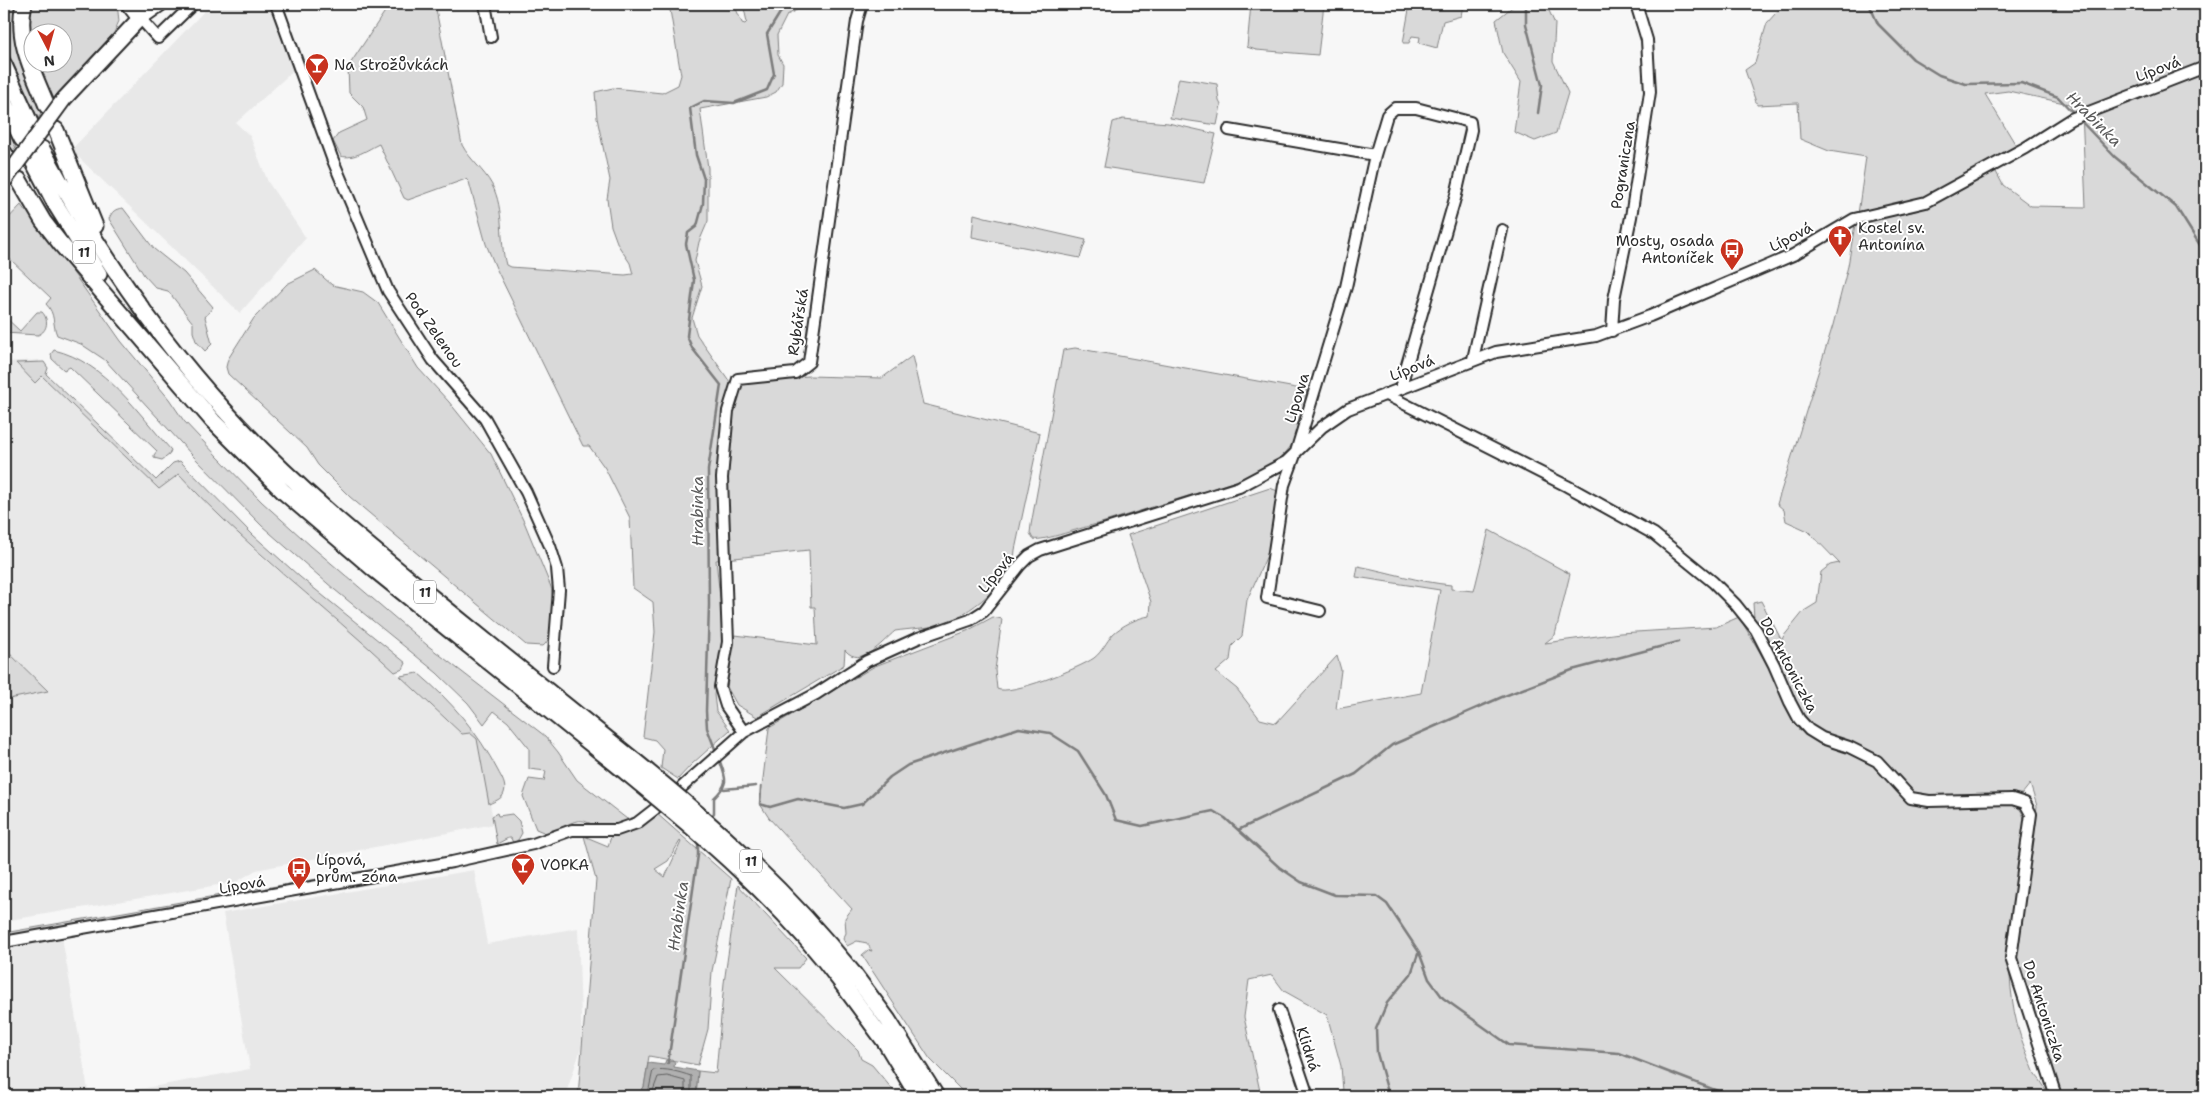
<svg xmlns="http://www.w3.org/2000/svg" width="2209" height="1100" viewBox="0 0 2209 1100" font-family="'Shantell Sans',sans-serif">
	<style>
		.built { fill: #e8e8e8 }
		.green { fill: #d9d9d9; stroke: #828282; fill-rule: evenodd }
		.water { fill: #b0b0b0; stroke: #7b7b7b }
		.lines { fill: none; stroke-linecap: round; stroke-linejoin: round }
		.shore { stroke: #606060; stroke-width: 1 }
		.stream { stroke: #7b7b7b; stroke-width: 2.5 }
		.minor-casing { stroke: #2b2b2b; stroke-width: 14 }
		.major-casing { stroke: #2b2b2b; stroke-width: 18 }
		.highway-casing { stroke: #2b2b2b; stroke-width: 19 }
		.minor { stroke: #fff; stroke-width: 10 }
		.major { stroke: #fff; stroke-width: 14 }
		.highway { stroke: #fff; stroke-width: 15 }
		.major-bridge-casing { stroke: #2b2b2b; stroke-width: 18; stroke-linecap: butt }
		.highway-bridge-casing { stroke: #2b2b2b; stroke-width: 19; stroke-linecap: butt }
		.major-bridge { stroke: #fff; stroke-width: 14 }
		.highway-bridge { stroke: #fff; stroke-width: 15 }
		.labels { text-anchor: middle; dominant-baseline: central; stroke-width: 4; stroke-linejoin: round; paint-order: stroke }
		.shield { fill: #fff; stroke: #6b6b6b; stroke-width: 1 }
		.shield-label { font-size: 14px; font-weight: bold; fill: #2b2b2b }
		.poi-label { font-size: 15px; fill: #2b2b2b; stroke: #fff; text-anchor: start }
		.street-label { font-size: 15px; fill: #2b2b2b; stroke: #fff }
		.water-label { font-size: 16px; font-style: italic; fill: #5a5a5a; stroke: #fff }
	</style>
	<rect width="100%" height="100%" fill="#f7f7f7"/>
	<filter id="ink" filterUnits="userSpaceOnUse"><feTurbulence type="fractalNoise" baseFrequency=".02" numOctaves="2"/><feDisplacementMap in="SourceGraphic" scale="10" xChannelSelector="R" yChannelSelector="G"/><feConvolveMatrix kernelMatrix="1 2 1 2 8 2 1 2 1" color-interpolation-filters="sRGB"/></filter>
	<g filter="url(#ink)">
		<path class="built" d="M 211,4 L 270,4 L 294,70 L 236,123 L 250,136 L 268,182 L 306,238 L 240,313 L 71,150 Z
			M 39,360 L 42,376 L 159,489 L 179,474 L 259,554 L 367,645 L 462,734 L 470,733 L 477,739 L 494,824 L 256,870 L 236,882 L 4,921 L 4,700 L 48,691 L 4,648 L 4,362 Z
			M 474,870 L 487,944 L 578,928 L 582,1046 L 565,1096 L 120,1096 L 119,1093 L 250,1069 L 223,913 Z
			M 62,937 L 89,1096 L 4,1096 L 4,948 Z"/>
		<path class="green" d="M 4,4 L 18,4 L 43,111 L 37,120 L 4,42 Z
			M 28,4 L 117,4 L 119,21 L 114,33 L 49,103 L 34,63 L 62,62 L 62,32 L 32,32 L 32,60 L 24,20 Z
			M 390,4 L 435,4 L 462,145 C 470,160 484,170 492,185 C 505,210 499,240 506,265 L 510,267 L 625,275 L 633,274 L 630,263 L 618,245 L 611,226 L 607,199 L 610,180 L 597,118 L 595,92 L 613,88 L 662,93 L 678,85 L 681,75 L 669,4 L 734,4 L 742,23 L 745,24 L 747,22 L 743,4 L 808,4 L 787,15 L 777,35 L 778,55 L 783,64 L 782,83 L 776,92 L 766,97 L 700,109 L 708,168 L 708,221 L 699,242 L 695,261 L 702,286 L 692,318 L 697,335 L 730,382 L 809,376 L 882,378 L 912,356 L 923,404 L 1040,433 L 1015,550 C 1015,580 967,616 940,625 C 929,628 908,629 895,631 C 882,642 861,669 845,650 L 844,665 L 757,717 L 737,705 L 727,687 L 735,635 L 817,645 L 815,607 L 811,607 L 809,550 L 716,560 L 724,636 L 714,695 L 716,711 L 730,730 L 692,764 L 678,779 L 661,768 L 663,749 L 655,740 L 643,737 L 655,632 L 653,602 L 633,588 L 630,518 L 605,468 L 589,446 L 583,446 L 496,268 L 486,244 L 469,182 L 466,179 L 408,200 L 404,198 L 379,144 C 368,149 354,160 341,156 L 333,141 L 339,133 L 367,120 L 363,107 L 349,93 L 348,67 Z
			M 1251,4 L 1324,4 L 1318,55 L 1256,50 L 1247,47 Z
			M 1410,4 L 1463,4 L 1463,5 L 1461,16 L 1443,21 L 1437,48 L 1419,43 L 1420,37 L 1412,36 L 1409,43 L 1403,43 Z
			M 1516,4 L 1546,4 L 1555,24 L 1553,61 L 1568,93 L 1556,133 L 1535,141 L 1514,132 L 1521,82 L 1503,53 L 1496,20 Z
			M 1784,4 L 2205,4 L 2205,1096 L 2062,1096 L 2017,958 L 2037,806 L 2030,784 L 2022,794 L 1928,798 L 1918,806 L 2010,803 C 2025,809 2025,819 2024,833 C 2014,899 2001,957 2017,1024 C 2021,1041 2029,1058 2035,1074 L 2040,1080 L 2050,1096 L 1345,1096 L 1343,1091 L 1341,1066 L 1327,1015 L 1284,991 L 1272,975 L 1249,980 L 1244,1017 L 1261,1096 L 967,1096 L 930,1059 L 862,955 L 868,950 L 872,951 L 867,943 L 857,941 L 847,946 L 843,939 L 846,933 L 845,918 L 852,909 L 769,818 L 760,804 L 769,728 L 875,666 L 967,631 L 993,617 L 1002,619 L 995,670 L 997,689 C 1010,696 1080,668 1094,658 C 1102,652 1106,642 1113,634 C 1121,626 1139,617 1150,616 L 1151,602 L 1128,535 L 1270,488 L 1280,492 L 1268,553 L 1247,600 L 1242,636 L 1232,646 L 1230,660 L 1216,672 L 1237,689 L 1260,719 L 1276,723 L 1337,656 L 1341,670 L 1336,709 L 1421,693 L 1440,590 L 1356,577 L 1358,566 C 1389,572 1419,582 1451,585 L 1451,589 L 1474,591 L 1489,530 L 1570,574 L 1555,635 L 1545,643 L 1620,633 L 1716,627 L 1739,617 L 1768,666 L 1799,730 L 1825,744 L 1824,735 L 1810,726 L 1800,715 L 1786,681 L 1754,619 L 1753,603 L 1761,601 L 1782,641 L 1783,637 L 1804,611 L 1817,603 L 1821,572 L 1830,565 L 1839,563 L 1808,531 L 1786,521 L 1784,510 L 1777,504 L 1833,325 L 1848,266 L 1855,224 C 1881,216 1909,216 1934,204 C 1955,195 1975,181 1995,170 L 2003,185 L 2031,206 L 2086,207 L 2082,110 L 2073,112 L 2069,104 L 2008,91 L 1985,94 L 2017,147 L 1929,197 L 1858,214 L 1866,157 L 1829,151 L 1800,139 L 1798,103 L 1757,105 L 1745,70 L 1755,63 L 1767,23 Z
			M 1179,78 L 1217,84 L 1219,101 L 1221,105 L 1217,125 L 1170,118 Z
			M 1123,119 L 1168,123 L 1216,134 L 1204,183 L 1104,167 L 1113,122 Z
			M 4,122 L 16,148 L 11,154 L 4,145 Z
			M 21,205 L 26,212 L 30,207 L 53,244 L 121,341 L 169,399 L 184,421 L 217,456 L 262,502 L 311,546 L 427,645 L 545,736 L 558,752 L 577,780 L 627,819 L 635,819 C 626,826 603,827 592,824 C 586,822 584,820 577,821 C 570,822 556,831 548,834 L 536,829 L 523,796 L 529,779 L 544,781 L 546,771 L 529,769 L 529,748 L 508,722 L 494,711 L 484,724 L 468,703 L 437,673 L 335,590 L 262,526 L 191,454 L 105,360 L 81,344 L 57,335 C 52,324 56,314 46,304 L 51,298 L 10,259 L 4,265 L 4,223 Z
			M 123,208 L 154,249 L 184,273 L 213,307 L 205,317 L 212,344 L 205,351 L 196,341 L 193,332 L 193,323 L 168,291 L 156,288 L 144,275 L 109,219 C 112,211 115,209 123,208 Z
			M 974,214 L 985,217 L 1086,240 L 1080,258 L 972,237 Z
			M 315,270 L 332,285 L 363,292 L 378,303 L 418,368 L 449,402 L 491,454 L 525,524 L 551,587 C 554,600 555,638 543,646 L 526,645 L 350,497 L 318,465 L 307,448 L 228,374 L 226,367 L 228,359 L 254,318 L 287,284 Z
			M 37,312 L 42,312 C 49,319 48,331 38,335 L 4,333 L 4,316 L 20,331 Z
			M 1075,348 L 1307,390 C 1298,439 1297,452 1252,476 L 1098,524 C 1084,526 1044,542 1033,539 L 1030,533 L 1031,525 L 1063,350 Z
			M 54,350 C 105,362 138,413 171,450 L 169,455 L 162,460 L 154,458 L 154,455 L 157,451 L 70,367 L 64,370 L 52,359 L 51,354 Z
			M 44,362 L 48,368 L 46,374 L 156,480 L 173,463 L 180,461 L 253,535 L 300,577 L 406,663 L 403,669 L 395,672 C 324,605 245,547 179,474 L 159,489 L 42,376 L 35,383 L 16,363 Z
			M 4,648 L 48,691 L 4,700 Z
			M 418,673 C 451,701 478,732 498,771 C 501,777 507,785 504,793 C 502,799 495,801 489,804 L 477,739 L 470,733 L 462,734 L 400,676 Z
			M 497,813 L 498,816 L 512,814 L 519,821 L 522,833 L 518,840 L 513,843 L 511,838 L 508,838 L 497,844 L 492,816 Z
			M 656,813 L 731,879 L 712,971 L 708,1029 L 698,1065 L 649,1056 L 644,1087 L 637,1096 L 578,1096 L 596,880 L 584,836 L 608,846 L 611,837 L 634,829 ZM 680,841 L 681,842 L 665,877 L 655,869 L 668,861 Z
			M 405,866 L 314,883 L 312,882 L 292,885 L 292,887 L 4,936 L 4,933 L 232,893 L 260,888 L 261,891 L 266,890 L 265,888 L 364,871 Z
			M 738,885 L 806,958 L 798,968 L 775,968 L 858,1050 L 861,1059 L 872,1065 L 898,1096 L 696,1096 L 698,1071 L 716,1073 L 724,983 Z"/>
		<path class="water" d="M 666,1060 L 675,1062 L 674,1067 L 698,1071 L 696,1096 L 637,1096 L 644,1087 L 648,1063 L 664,1065 Z"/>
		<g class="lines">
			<path class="shore" d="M 644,1096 L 649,1089 L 653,1070 C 666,1068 679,1072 691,1076 L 691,1096
				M 651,1096 L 658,1077 L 667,1076 L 685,1081 L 685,1096"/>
			<path class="stream" d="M 1526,4 L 1526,24 L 1542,85 L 1538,113
				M 1869,4 L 1878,24 L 1913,59 L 1939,75 L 1966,84 L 2021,83 L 2058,97 L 2075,115
				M 2079,119 L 2115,157 L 2176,207 L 2205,253
				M 717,754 L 707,728 L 706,711 L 709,605 L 708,470 L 721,385 L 692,348 L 687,336 L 694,280 L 686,244 L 688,233 L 697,226 L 703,204 L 704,179 L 696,155 L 690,108 L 704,101 L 734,103 L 767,90 L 774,74 L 767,34 L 780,13 L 791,4
				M 761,787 L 760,804 L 770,807 L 798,799 L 844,808 L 862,804 L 890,777 L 908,765 L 1019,728 L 1050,733 L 1078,751 L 1106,795 L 1116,820 L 1142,826 L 1213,811 L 1225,818 L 1279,867 L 1301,882 L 1335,895 L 1376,896 L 1387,904 L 1419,952 L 1429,979 L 1443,998 L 1509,1045 L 1619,1053 L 1720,1092 L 1724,1096
				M 724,789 L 756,786
				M 709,819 L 714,813 L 714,798 C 730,782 726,779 719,759
				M 1238,830 L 1356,774 L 1392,745 L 1502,697 L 1572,670 L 1678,642
				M 668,1063 L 698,855 L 698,840
				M 1389,1096 L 1377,1053 L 1376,1029 L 1387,1003 L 1411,974 L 1418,954"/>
			<g class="minor-casing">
				<path id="minor" d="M 276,4 L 332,158 L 388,291 L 433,360 L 485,419 L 526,492 L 550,546 L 557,568 L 559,590 L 553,666
					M 485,4 L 491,37
					M 140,18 L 158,38 L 193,4
					M 1229,130 L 1375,155
					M 1612,331 L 1614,299 L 1631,217 L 1650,92 L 1647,40 L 1636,4
					M 1473,359 L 1502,230
					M 1385,394 L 1567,486 L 1654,534 L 1713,582 L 1736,605 L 1756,630 L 1774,665 L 1790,702 L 1799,719 L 1809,730 L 1822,738 L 1849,747 L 1877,761 L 1911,798 L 1929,801 L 2012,799 L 2025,803 L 2031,814 L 2011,958 L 2056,1096
					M 1320,611 L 1267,598 L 1284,485 L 1296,452 L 1346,287 L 1375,155 L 1387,115 L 1395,108 L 1416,108 L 1470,122 L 1471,130 L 1456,195 L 1400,389
					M 744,732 L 726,706 L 720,687 L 728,642 L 722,478 L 728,411 L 738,379 L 795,373 L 809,362 L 857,21 L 862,4
					M 682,787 L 744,732 L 816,694 L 867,661 L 918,638 L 970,620 L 984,611 L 1020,565 L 1029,556 L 1040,550 L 1239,487 L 1286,462 L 1322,427 L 1348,409 L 1496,352 L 1596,336 L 1650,316 L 1793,255 L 1854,219 L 1926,202 L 2025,148 L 2071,119 L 2205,67
					M 4,942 L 452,862 L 533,844 L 572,830 L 617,830 L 637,823 L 655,809
					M 1279,1010 L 1308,1096"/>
			</g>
			<g class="major-casing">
				<path id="major" d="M 64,99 L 140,18 L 160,4"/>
			</g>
			<g class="highway-casing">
				<path id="highway" d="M 24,4 C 15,40 34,73 47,106
					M 129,4 L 140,18
					M 4,65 L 32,127
					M 4,102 L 22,139
					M 56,130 L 95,226
					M 42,149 C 93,243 152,331 225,411 C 290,483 365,544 440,604 C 505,657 570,709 636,762
					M 4,153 L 8,159
					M 33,161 L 56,205 L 99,274
					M 19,180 L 43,221 L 60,243 L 213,421 L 284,492 L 375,570 L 627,773
					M 853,973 L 888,1020 L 936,1096
					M 841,982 L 886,1043 L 918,1096"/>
			</g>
			<use href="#minor" class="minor"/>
			<use href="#major" class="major"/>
			<use href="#highway" class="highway"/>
			<g class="major-bridge-casing">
				<path id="major-bridge" d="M 4,181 L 64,99"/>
			</g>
			<g class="highway-bridge-casing">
				<path id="highway-bridge" d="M 636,762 C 715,826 789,893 853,973
					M 627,773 C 704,836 781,901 841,982"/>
			</g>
			<use href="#major-bridge" class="major-bridge"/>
			<use href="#highway-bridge" class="highway-bridge"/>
		</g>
	</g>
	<defs>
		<g id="bar-pin" transform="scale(1.25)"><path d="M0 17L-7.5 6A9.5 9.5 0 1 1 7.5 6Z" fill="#c8321e" stroke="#fff"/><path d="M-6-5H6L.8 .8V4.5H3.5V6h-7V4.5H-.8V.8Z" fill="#fff"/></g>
		<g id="church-pin" transform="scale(1.25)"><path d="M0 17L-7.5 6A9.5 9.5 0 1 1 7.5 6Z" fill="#c8321e" stroke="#fff"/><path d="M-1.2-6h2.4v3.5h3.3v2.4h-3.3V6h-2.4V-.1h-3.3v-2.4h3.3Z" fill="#fff"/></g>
		<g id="bus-pin" transform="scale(1.25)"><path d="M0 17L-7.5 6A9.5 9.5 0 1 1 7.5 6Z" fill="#c8321e" stroke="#fff"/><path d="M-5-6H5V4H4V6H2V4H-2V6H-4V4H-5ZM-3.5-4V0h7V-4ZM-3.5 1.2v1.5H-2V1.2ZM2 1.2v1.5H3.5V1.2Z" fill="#fff"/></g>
	</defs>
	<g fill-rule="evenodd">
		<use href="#bar-pin" x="317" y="65"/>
		<use href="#church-pin" x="1840" y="237"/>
		<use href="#bus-pin" x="1732" y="250"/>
		<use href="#bar-pin" x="523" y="865"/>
		<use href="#bus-pin" x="299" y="869"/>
	</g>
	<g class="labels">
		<g class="shield">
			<rect x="73" y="240.5" width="22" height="23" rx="4"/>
			<rect x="414" y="580.5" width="22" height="23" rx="4"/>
			<rect x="740" y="849.5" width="22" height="23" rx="4"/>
		</g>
		<g class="shield-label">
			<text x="84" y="252">11</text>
			<text x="425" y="592">11</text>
			<text x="751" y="861">11</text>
		</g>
		<g class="poi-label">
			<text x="334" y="65">Na Strožůvkách</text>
			<text x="1858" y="228">Kostel sv.<tspan x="1858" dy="17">Antonína</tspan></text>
			<text x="1714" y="241" text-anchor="end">Mosty, osada<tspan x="1714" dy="17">Antoníček</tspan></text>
			<text x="316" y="860">Lípová,<tspan x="316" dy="17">prům. zóna</tspan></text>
			<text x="540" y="865">VOPKA</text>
		</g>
		<g class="street-label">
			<text transform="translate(2158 69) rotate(-21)">Lípová</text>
			<text transform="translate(1623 165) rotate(-81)">Pograniczna</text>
			<text transform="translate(1791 237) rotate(-28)">Lípová</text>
			<text transform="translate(798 322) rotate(-81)">Rybářská</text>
			<text transform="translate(434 330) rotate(55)">Pod Zelenou</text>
			<text transform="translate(1412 368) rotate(-22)">Lípová</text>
			<text transform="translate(1297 398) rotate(-73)">Lipowa</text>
			<text transform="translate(996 573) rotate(-51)">Lípová</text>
			<text transform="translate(1789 665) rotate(62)">Do Antoniczka</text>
			<text transform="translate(242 885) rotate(-10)">Lípová</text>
			<text transform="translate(2044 1011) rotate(72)">Do Antoniczka</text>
			<text transform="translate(1308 1049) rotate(72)">Klidná</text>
		</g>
		<g class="water-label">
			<text transform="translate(2094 119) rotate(45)">Hrabinka</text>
			<text transform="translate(697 511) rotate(-90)">Hrabinka</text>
			<text transform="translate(678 916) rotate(-82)">Hrabinka</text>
		</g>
	</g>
	<rect width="2209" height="1100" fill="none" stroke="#fff" stroke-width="20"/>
	<rect x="10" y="10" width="2189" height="1080" fill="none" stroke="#2b2b2b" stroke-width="2" filter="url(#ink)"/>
	<g transform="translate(48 48) rotate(174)"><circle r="24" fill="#ffffff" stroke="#aaaaaa"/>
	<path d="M0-4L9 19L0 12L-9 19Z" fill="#c8321e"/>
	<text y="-8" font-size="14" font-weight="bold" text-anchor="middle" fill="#2b2b2b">N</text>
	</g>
</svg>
